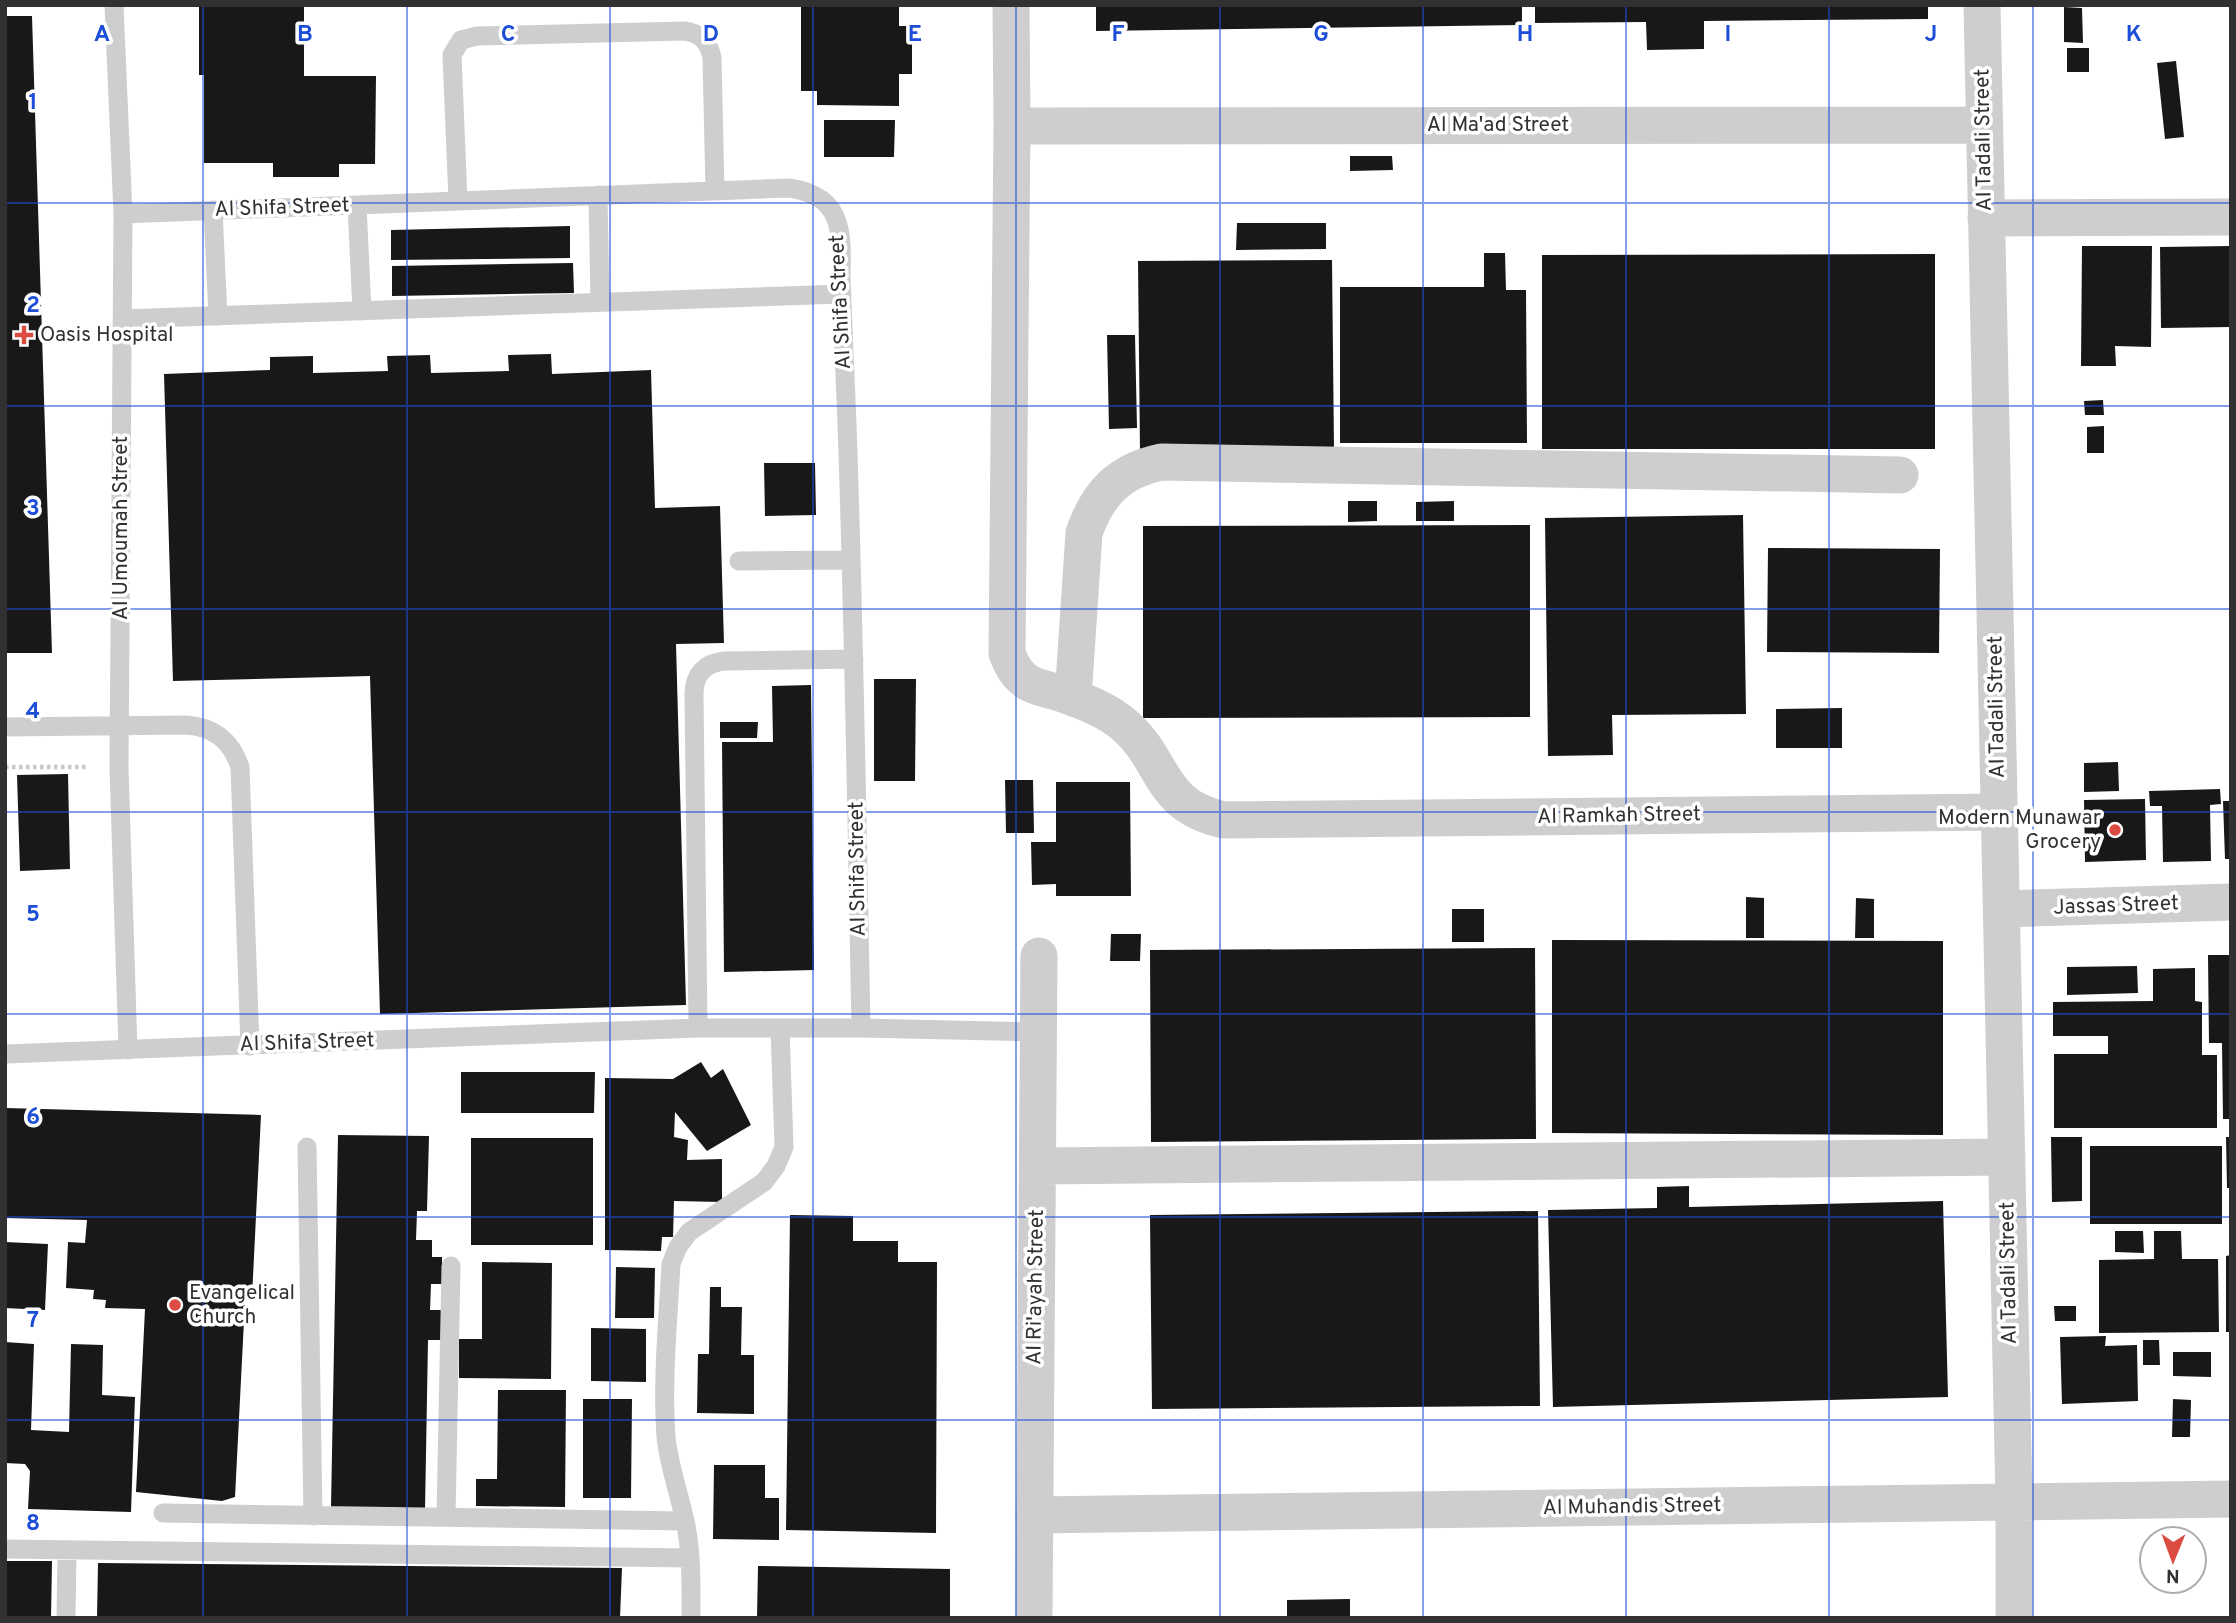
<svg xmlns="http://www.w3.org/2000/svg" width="2236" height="1623" viewBox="0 0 2236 1623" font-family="Overpass,sans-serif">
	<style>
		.building { fill: #181818 }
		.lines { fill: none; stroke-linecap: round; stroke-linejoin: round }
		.path { stroke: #c8c8c8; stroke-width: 4.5; stroke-dasharray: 3.5 3.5; stroke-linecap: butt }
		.service { stroke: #cecece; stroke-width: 19 }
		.minor { stroke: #cecece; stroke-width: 37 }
		.grid { fill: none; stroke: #1d4ed8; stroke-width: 2; stroke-opacity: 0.55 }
		.poi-dot { fill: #db4b3f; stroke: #fff; stroke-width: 2.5 }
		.labels { text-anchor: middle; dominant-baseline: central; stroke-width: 7; stroke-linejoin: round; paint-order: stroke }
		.street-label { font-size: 21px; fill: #313131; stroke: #fff }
		.poi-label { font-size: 21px; fill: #313131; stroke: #fff; text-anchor: start }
		.grid-label { font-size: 23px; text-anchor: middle; font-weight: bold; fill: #1d4ed8; stroke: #fff; stroke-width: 7; stroke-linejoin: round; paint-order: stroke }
	</style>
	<rect width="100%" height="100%" fill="#fff"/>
	<path class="building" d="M 199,5 L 304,5 L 304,76 L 376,76 L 375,164 L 339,164 L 339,177 L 273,177 L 273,163 L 204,163 L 204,75 L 199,75 Z
		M 801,5 L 899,5 L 899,26 L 912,26 L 912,74 L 899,74 L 899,106 L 817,105 L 817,91 L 801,91 Z
		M 1096,5 L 1522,5 L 1522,25 L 1096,31 Z
		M 1535,5 L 1928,5 L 1928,19 L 1704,21 L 1704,49 L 1647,50 L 1646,22 L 1535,23 Z
		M 2064,7 L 2082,8 L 2083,43 L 2064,42 Z
		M 5,16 L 32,16 L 52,653 L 5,653 Z
		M 2067,48 L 2089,48 L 2089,72 L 2067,72 Z
		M 2176,61 L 2184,137 L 2165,139 L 2157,63 Z
		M 824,120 L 895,120 L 894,157 L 824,157 Z
		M 1350,156 L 1392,156 L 1393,170 L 1350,171 Z
		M 1237,223 L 1326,223 L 1326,249 L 1236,250 Z
		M 570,226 L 570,258 L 391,260 L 391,230 Z
		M 2082,246 L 2152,246 L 2151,347 L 2115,346 L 2116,366 L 2081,366 Z
		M 2231,246 L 2231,327 L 2161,328 L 2160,247 Z
		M 1484,253 L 1505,253 L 1506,290 L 1526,290 L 1527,443 L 1340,443 L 1340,287 L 1484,287 Z
		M 1935,254 L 1935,449 L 1542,449 L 1542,255 Z
		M 1332,260 L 1334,450 L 1140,452 L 1138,261 Z
		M 573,263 L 574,293 L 392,296 L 392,266 Z
		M 1107,335 L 1135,335 L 1137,428 L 1109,429 Z
		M 551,354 L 552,374 L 651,370 L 655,508 L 720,506 L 724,643 L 676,644 L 686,1005 L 380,1014 L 370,676 L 173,681 L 164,374 L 270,370 L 270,357 L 313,356 L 313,373 L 388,371 L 387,356 L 430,355 L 431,373 L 509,371 L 508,355 Z
		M 2103,400 L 2104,415 L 2085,415 L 2084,401 Z
		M 2104,426 L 2104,453 L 2087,453 L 2087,427 Z
		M 764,463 L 815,463 L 816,515 L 765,516 Z
		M 1348,501 L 1377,501 L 1377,521 L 1348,522 Z
		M 1454,501 L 1454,521 L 1416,521 L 1416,502 Z
		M 1743,515 L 1746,714 L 1612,715 L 1613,755 L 1548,756 L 1545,518 Z
		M 1530,525 L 1530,717 L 1143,718 L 1143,526 Z
		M 1768,548 L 1940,549 L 1939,653 L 1767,652 Z
		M 874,679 L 916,679 L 915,781 L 874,781 Z
		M 811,685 L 814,970 L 724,972 L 722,742 L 773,742 L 772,686 Z
		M 1842,708 L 1842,748 L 1776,748 L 1776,709 Z
		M 720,722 L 758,722 L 757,738 L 720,738 Z
		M 2118,762 L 2119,791 L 2084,792 L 2084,763 Z
		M 68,774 L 70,869 L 20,871 L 17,775 Z
		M 1005,780 L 1033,780 L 1034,833 L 1006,833 Z
		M 1056,782 L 1130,782 L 1131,896 L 1056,896 L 1056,884 L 1032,885 L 1031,842 L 1056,842 Z
		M 2220,789 L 2221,804 L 2210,805 L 2211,861 L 2163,862 L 2162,806 L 2150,806 L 2149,791 Z
		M 2145,799 L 2146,860 L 2085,862 L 2084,800 Z
		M 2223,801 L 2231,801 L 2231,859 L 2225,859 Z
		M 1746,897 L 1764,898 L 1764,938 L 1746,938 Z
		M 1856,898 L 1874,899 L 1874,938 L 1855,938 Z
		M 1452,909 L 1484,909 L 1484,942 L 1452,942 Z
		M 1111,934 L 1141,934 L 1140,961 L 1110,961 Z
		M 1552,940 L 1943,941 L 1943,1135 L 1552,1133 Z
		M 1535,948 L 1536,1139 L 1151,1142 L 1150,950 Z
		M 2208,955 L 2231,955 L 2231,1119 L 2223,1119 L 2222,1043 L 2209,1043 Z
		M 2137,966 L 2138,993 L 2067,995 L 2067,967 Z
		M 2195,968 L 2195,1001 L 2202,1002 L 2202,1055 L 2217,1055 L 2217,1128 L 2054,1128 L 2054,1054 L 2108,1054 L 2108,1036 L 2053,1036 L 2053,1002 L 2153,1001 L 2153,969 Z
		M 701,1062 L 711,1078 L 723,1069 L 751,1125 L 707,1151 L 675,1112 L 674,1137 L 688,1140 L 687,1160 L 722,1159 L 722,1202 L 674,1201 L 673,1237 L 662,1237 L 661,1251 L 605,1250 L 605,1078 L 673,1079 Z
		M 461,1072 L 595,1072 L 594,1113 L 461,1113 Z
		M 5,1108 L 261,1115 L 252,1297 L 245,1301 L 235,1497 L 222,1501 L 136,1492 L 145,1309 L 105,1308 L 106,1300 L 93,1299 L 94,1290 L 66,1288 L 68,1242 L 85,1243 L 87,1220 L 5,1218 Z
		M 338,1135 L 429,1136 L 427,1211 L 417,1211 L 416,1240 L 432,1240 L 432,1257 L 442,1257 L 442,1284 L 431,1284 L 430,1310 L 444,1310 L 444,1340 L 428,1340 L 425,1510 L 331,1507 Z
		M 2051,1137 L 2082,1137 L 2082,1201 L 2052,1202 Z
		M 2226,1137 L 2231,1137 L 2231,1188 L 2227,1188 Z
		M 471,1138 L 593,1138 L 593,1245 L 471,1245 Z
		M 2090,1146 L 2222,1146 L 2222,1224 L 2090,1224 Z
		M 1689,1186 L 1689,1207 L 1943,1201 L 1948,1397 L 1553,1407 L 1548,1210 L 1657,1208 L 1657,1187 Z
		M 1538,1211 L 1540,1406 L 1152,1409 L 1150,1215 Z
		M 790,1215 L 853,1216 L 853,1241 L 898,1241 L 898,1262 L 937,1262 L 936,1533 L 786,1530 Z
		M 2115,1231 L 2143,1231 L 2144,1253 L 2115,1252 Z
		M 2154,1231 L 2181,1231 L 2182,1259 L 2218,1259 L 2219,1332 L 2099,1333 L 2099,1260 L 2154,1259 Z
		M 5,1242 L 48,1244 L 45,1310 L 5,1308 Z
		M 2231,1255 L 2231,1332 L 2226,1332 L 2226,1256 Z
		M 482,1262 L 552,1263 L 551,1379 L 459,1378 L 459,1339 L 482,1339 Z
		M 616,1267 L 655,1268 L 654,1318 L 615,1318 Z
		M 710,1287 L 721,1287 L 721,1307 L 742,1307 L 741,1355 L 754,1355 L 754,1414 L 697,1413 L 698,1354 L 709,1354 Z
		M 2054,1306 L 2076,1306 L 2076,1321 L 2055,1321 Z
		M 591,1328 L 646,1329 L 646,1382 L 591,1381 Z
		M 2106,1336 L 2105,1346 L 2137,1345 L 2138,1401 L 2062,1404 L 2060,1337 Z
		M 2143,1340 L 2159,1340 L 2160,1365 L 2143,1365 Z
		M 5,1342 L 34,1344 L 31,1430 L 69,1432 L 71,1344 L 103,1345 L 102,1395 L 135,1397 L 131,1512 L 28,1509 L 30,1471 L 25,1464 L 5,1463 Z
		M 2173,1352 L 2211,1352 L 2211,1377 L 2173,1376 Z
		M 498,1390 L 566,1390 L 565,1507 L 476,1506 L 476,1479 L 497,1479 Z
		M 583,1399 L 632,1399 L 631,1498 L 583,1498 Z
		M 2173,1399 L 2191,1400 L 2190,1437 L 2172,1437 Z
		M 714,1465 L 765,1465 L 765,1498 L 779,1498 L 779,1540 L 713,1539 Z
		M 5,1561 L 52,1561 L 51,1618 L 5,1618 Z
		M 98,1563 L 622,1568 L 620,1618 L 97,1618 Z
		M 758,1566 L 950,1569 L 950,1618 L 757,1618 Z
		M 1350,1599 L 1350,1618 L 1287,1618 L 1287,1600 Z"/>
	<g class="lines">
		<path class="path" d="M 5,767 L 87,767"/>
		<path class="service" d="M 114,5 L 123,214 L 119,768 L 128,1050
			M 598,195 L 600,302
			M 458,201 L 452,55 L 461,40 L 477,36 L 684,31 C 701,33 709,42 712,58 L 715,191
			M 357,205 L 362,311
			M 213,210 L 218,316
			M 123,214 L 789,188 C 810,191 830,199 837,222 C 843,240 841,262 841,280 C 843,328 845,376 847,423 C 854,625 857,826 861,1028
			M 123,319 L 842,294
			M 739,561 L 851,560
			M 5,727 L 186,725 C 214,727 231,740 240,767 L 250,1046
			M 698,1028 L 694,694 C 694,674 705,663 725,661 L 854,659
			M 5,1054 L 698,1028 L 861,1028 L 1039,1032
			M 307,1147 L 313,1516
			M 163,1513 L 685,1521
			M 446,1517 L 451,1266
			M 5,1549 L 690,1558
			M 66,1618 L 67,1550
			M 691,1618 C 691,1585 692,1553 685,1521 C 679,1493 669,1466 666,1437 C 662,1381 668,1320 671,1264 L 678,1247 L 689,1232 L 764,1182 L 776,1166 L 784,1147 L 780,1028"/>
		<path class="minor" d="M 1011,5 L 1012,126 L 1007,653 C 1011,665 1017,676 1029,683 C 1038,688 1050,690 1060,693 C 1080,700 1100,707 1118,720 C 1167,756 1154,805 1224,820 L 1999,812
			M 1982,5 L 2014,1501 L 2014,1618
			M 1012,126 L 1984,125
			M 1986,218 L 2231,217
			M 1073,698 L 1084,533 C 1098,493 1119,471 1161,462 L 1900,475
			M 2002,909 L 2231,902
			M 1038,1166 L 2007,1157
			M 1034,1515 L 2231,1499
			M 1034,1618 L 1039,956"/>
	</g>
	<path class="grid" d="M 203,5 L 203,1618M 407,5 L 407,1618M 610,5 L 610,1618M 813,5 L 813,1618M 1016,5 L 1016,1618M 1220,5 L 1220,1618M 1423,5 L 1423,1618M 1626,5 L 1626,1618M 1829,5 L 1829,1618M 2033,5 L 2033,1618M 5,203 L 2231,203M 5,406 L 2231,406M 5,609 L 2231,609M 5,812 L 2231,812M 5,1014 L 2231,1014M 5,1217 L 2231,1217M 5,1420 L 2231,1420"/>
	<g class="poi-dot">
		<path d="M20.5 324.5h7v7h7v7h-7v7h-7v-7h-7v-7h7z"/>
		<circle cx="2115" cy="830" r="7"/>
		<circle cx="175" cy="1305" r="7"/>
	</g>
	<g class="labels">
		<g class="street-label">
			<text x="1498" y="125">Al Ma'ad Street</text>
			<text transform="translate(1984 140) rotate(-91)">Al Tadali Street</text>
			<text transform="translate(282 208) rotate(-2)">Al Shifa Street</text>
			<text transform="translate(841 302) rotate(-93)">Al Shifa Street</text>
			<text transform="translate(121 528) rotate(-90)">Al Umoumah Street</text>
			<text transform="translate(1997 707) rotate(-91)">Al Tadali Street</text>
			<text transform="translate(1619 816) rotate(-1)">Al Ramkah Street</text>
			<text transform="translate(858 869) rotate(-91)">Al Shifa Street</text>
			<text transform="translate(2116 906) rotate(-2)">Jassas Street</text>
			<text transform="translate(307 1043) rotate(-2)">Al Shifa Street</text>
			<text transform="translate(2009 1273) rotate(-91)">Al Tadali Street</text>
			<text transform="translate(1036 1287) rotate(-89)">Al Ri'ayah Street</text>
			<text transform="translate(1632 1507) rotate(-1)">Al Muhandis Street</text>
		</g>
		<g class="poi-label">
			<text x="40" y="335">Oasis Hospital</text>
			<text x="2101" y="818" text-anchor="end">Modern Munawar<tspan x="2101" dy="24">Grocery</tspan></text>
			<text x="189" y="1293">Evangelical<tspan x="189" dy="24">Church</tspan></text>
		</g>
	</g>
	<g class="grid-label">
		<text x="102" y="41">A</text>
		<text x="305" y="41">B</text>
		<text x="508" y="41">C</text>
		<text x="711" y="41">D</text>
		<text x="915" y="41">E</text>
		<text x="1118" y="41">F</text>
		<text x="1321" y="41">G</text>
		<text x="1525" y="41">H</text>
		<text x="1728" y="41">I</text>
		<text x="1931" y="41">J</text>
		<text x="2134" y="41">K</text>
		<text x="33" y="109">1</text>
		<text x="33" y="312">2</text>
		<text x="33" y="515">3</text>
		<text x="33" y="718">4</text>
		<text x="33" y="921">5</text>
		<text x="33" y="1124">6</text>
		<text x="33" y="1327">7</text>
		<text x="33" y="1530">8</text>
	</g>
	<rect width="2236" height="1623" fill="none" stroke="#313131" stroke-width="14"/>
	<g transform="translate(2173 1560) rotate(181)"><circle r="33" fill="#ffffff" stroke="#adadad" stroke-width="2"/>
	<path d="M0-5L12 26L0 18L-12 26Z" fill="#db4b3f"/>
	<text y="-10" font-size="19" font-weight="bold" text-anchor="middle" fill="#313131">N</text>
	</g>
</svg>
